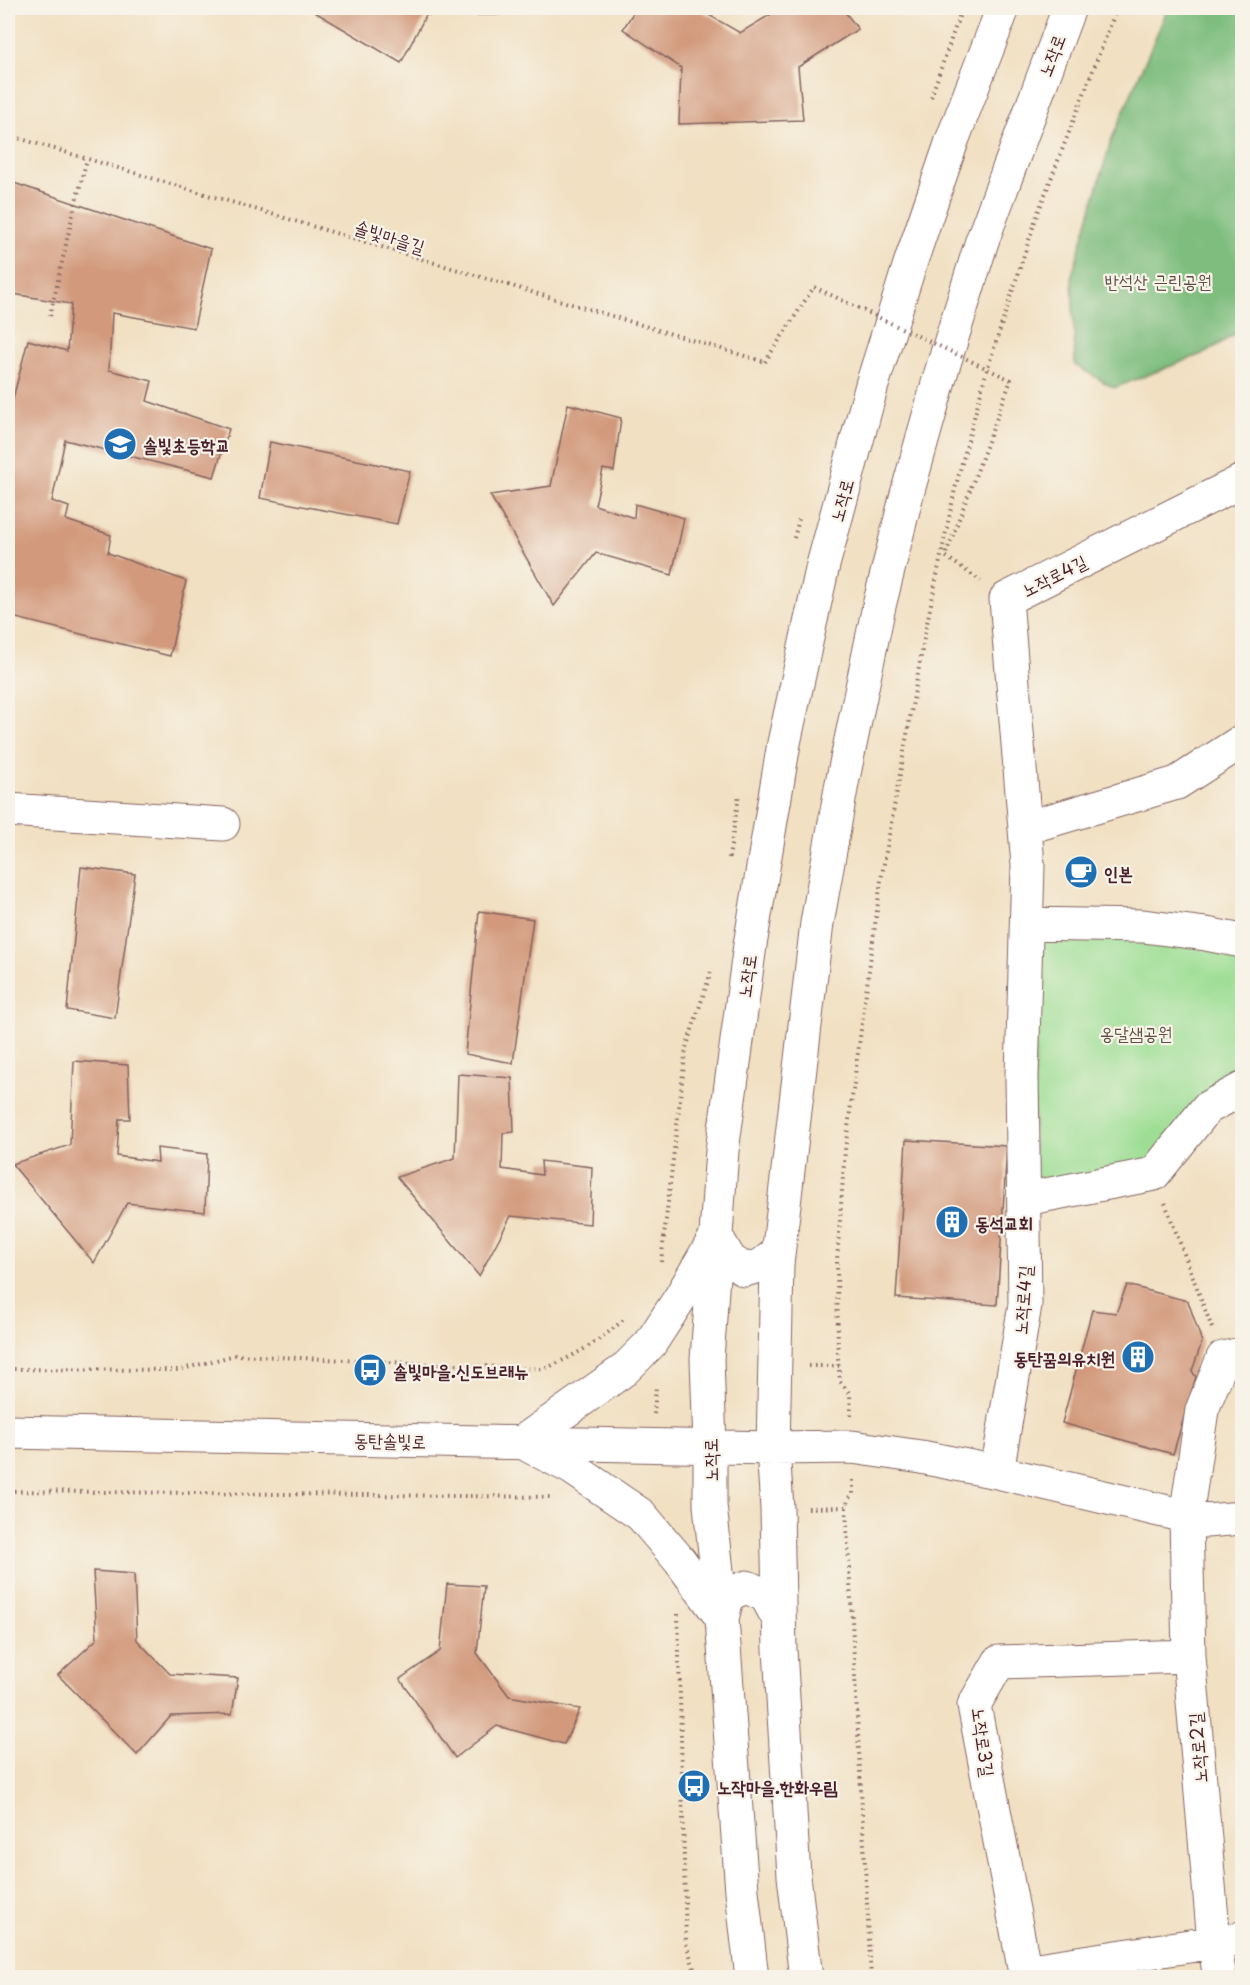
<svg xmlns="http://www.w3.org/2000/svg" width="1250" height="1985" viewBox="0 0 1250 1985" font-family="'Playpen Sans','Poor Story',sans-serif">
	<style>
		.green { fill: #9dde94; stroke: #747e60; stroke-width: 1.5 }
		.forest { fill: #7ebd7e; stroke: #646e54; stroke-width: 1.5 }
		.building { fill: #d2997c }
		.lines { fill: none; stroke-linecap: round; stroke-linejoin: round }
		.minor-casing { stroke: #846360; stroke-width: 35 }
		.path { stroke: #846360; stroke-width: 4; stroke-dasharray: 1.5 4.5; stroke-linecap: butt }
		.minor { stroke: #fff; stroke-width: 33 }
		.path-bridge { stroke: #846360; stroke-width: 4; stroke-dasharray: 1.5 4.5; stroke-linecap: butt }
		.labels { text-anchor: middle; dominant-baseline: central; stroke-width: 4.5; stroke-linejoin: round; paint-order: stroke }
		.street-label { font-size: 18px; fill: #4a1f2b; stroke: #f7f3e8 }
		.park-label { font-size: 18px; fill: #5f4f45; stroke: #f7f3e8 }
		.poi-label { font-size: 18px; font-weight: bold; fill: #4a1f2b; stroke: #f7f3e8; text-anchor: start }
	</style>
	<rect width="100%" height="100%" fill="#f7f3e8"/>
	<filter id="ink" filterUnits="userSpaceOnUse"><feTurbulence type="fractalNoise" baseFrequency=".0167" numOctaves="2"/><feDisplacementMap in="SourceGraphic" scale="12" xChannelSelector="R" yChannelSelector="G"/><feConvolveMatrix kernelMatrix="1 2 1 2 8 2 1 2 1" color-interpolation-filters="sRGB"/></filter>
	<filter id="wash" filterUnits="userSpaceOnUse"><feTurbulence type="fractalNoise" baseFrequency=".008" numOctaves="4" result="noise"/><feDisplacementMap in="SourceGraphic" scale="24" xChannelSelector="R" yChannelSelector="G"/><feGaussianBlur stdDeviation="1.35" result="paint"/><feColorMatrix in="noise" values="0 0 0 0 0 0 0 0 0 0 0 0 0 0 0 0 0 1.4 0 .05"/><feComposite in="paint" operator="in"/></filter>
	<g filter="url(#wash)">
		<rect width="100%" height="100%" fill="#f1e0c2"/>
		<path class="green" d="M 1036,928 L 1242,946 L 1242,1084 L 1156,1166 L 1033,1189 Z"/>
		<path class="forest" d="M 1168,8 L 1242,8 L 1242,329 L 1207,352 L 1114,388 L 1075,365 L 1072,275 L 1111,141 Z"/>
		<g id="blocks">
			<path class="building" d="M 308,8 L 496,8 L 497,15 L 426,15 L 401,63 Z
				M 636,8 L 697,8 L 740,33 L 781,8 L 842,8 L 858,29 L 798,67 L 803,120 L 679,124 L 681,68 L 623,29 Z
				M 8,181 L 211,249 L 194,328 L 112,313 L 109,370 L 152,381 L 147,401 L 229,429 L 214,477 L 65,440 L 52,501 L 69,507 L 66,520 L 111,535 L 108,553 L 186,581 L 170,656 L 8,616 L 8,418 L 28,340 L 67,351 L 71,304 L 8,293 Z
				M 568,404 L 621,418 L 614,471 L 603,469 L 595,505 L 634,518 L 635,504 L 684,518 L 672,575 L 596,553 L 554,606 L 490,495 L 551,486 Z
				M 270,442 L 410,471 L 397,524 L 260,498 Z
				M 81,867 L 135,874 L 115,1018 L 67,1010 Z
				M 479,911 L 533,919 L 513,1063 L 465,1054 Z
				M 74,1061 L 128,1065 L 130,1119 L 119,1119 L 117,1156 L 158,1162 L 157,1148 L 207,1154 L 205,1212 L 127,1203 L 94,1263 L 12,1164 L 70,1145 Z
				M 458,1074 L 512,1078 L 514,1132 L 503,1133 L 502,1169 L 542,1175 L 541,1161 L 592,1167 L 590,1224 L 511,1216 L 479,1276 L 397,1177 L 455,1158 Z
				M 906,1140 L 1007,1146 L 997,1305 L 896,1298 Z
				M 1127,1285 L 1188,1301 L 1202,1342 L 1192,1371 L 1196,1377 L 1173,1454 L 1062,1423 L 1092,1310 L 1116,1313 Z
				M 93,1571 L 134,1574 L 137,1640 L 170,1674 L 238,1678 L 232,1714 L 171,1716 L 137,1755 L 58,1675 L 97,1639 Z
				M 447,1584 L 484,1586 L 477,1653 L 509,1696 L 580,1709 L 564,1744 L 497,1726 L 455,1758 L 400,1679 L 440,1651 Z"/>
		</g>
	</g>
	<g filter="url(#ink)">
		<use href="#blocks" fill-opacity="0" stroke="#846360" stroke-width="1.5"/>
		<g class="lines">
			<g class="minor-casing">
				<path id="minor" d="M 8,810 L 223,824
					M 1025,828 L 1177,783 L 1242,741
					M 1027,924 L 1143,926 L 1206,934 L 1242,941
					M 1025,1199 L 1154,1174 L 1207,1108 L 1242,1089
					M 716,1236 L 730,1260 L 745,1270 L 762,1265 L 778,1252
					M 8,1432 L 773,1448 L 852,1447 L 921,1457 L 997,1472 L 1206,1521 L 1242,1518
					M 522,1442 L 624,1370 L 650,1344 L 680,1298 L 712,1243
					M 529,1446 L 572,1468 L 641,1515 L 680,1561 L 722,1618
					M 997,1472 L 1025,1305 L 1022,1076 L 1028,865 L 1006,599 L 1242,481
					M 722,1619 L 728,1594 L 747,1587 L 766,1596 L 779,1620
					M 1024,1971 L 1242,1938
					M 752,1978 L 742,1891 L 722,1619 L 710,1505 L 710,1446 L 707,1359 L 722,1151 L 750,945 L 784,743 L 823,565 L 872,385 L 910,264 L 953,138 L 1003,8
					M 806,1978 L 794,1876 L 780,1650 L 777,1509 L 773,1448 L 777,1264 L 817,923 L 842,783 L 879,606 L 907,494 L 941,373 L 982,241 L 1069,8
					M 1026,1978 L 974,1705 L 999,1662 L 1189,1656
					M 1220,1978 L 1214,1942 L 1189,1656 L 1186,1517 L 1202,1410 L 1223,1358 L 1242,1354"/>
			</g>
			<path class="path" d="M 931,97 L 962,8
				M 8,135 L 765,362
				M 50,316 L 73,213 L 87,159
				M 970,490 L 945,556 L 981,581
				M 794,538 L 799,519
				M 729,858 L 739,795
				M 1165,1203 L 1212,1328
				M 661,1262 L 686,1048 L 711,972
				M 808,1366 L 839,1366
				M 8,1369 L 179,1370 L 235,1355 L 544,1369 C 574,1356 601,1341 625,1318
				M 654,1414 L 656,1386
				M 851,1416 L 850,1394 L 840,1381 L 838,1358 L 837,1260 L 845,1150 L 881,880 L 926,628 L 955,489 L 986,373 L 1037,215 L 1117,8
				M 853,1480 L 853,1495 L 849,1498 L 846,1507 L 871,1978
				M 8,1491 L 554,1497
				M 808,1508 L 846,1507
				M 678,1614 L 686,1943 L 697,1978"/>
			<use href="#minor" class="minor"/>
			<path class="path-bridge" d="M 765,362 L 814,287 L 1011,380 L 970,490"/>
		</g>
	</g>
	<defs>
		<g id="school-disc" transform="scale(1.725)"><circle r="9.5" fill="#1f6fb2" stroke="#f7f3e8"/><path d="M0-5L7-2L0 1L-7-2ZM-4 1L0 2.5L4 1V4Q0 6-4 4Z" fill="#fff"/></g>
		<g id="cafe-disc" transform="scale(1.725)"><circle r="9.5" fill="#1f6fb2" stroke="#f7f3e8"/><path d="M-5.5-4.5H6V0H3Q3 3.5 0 3.5H-2.5Q-5.5 3.5-5.5 0ZM3-3.2v2h1.7v-2ZM-6 4.5H4V6H-6Z" fill="#fff"/></g>
		<g id="building-disc" transform="scale(1.725)"><circle r="9.5" fill="#1f6fb2" stroke="#f7f3e8"/><path d="M-4-6H4V6H1V3H-1V6H-4ZM-2.5-4.3h1.7v1.8h-1.7ZM.8-4.3h1.7v1.8H.8ZM-2.5-1h1.7V.8h-1.7ZM.8-1h1.7V.8H.8Z" fill="#fff"/></g>
		<g id="bus-disc" transform="scale(1.725)"><circle r="9.5" fill="#1f6fb2" stroke="#f7f3e8"/><path d="M-5-6H5V4H4V6H2V4H-2V6H-4V4H-5ZM-3.5-4V0h7V-4ZM-3.5 1.2v1.5H-2V1.2ZM2 1.2v1.5H3.5V1.2Z" fill="#fff"/></g>
	</defs>
	<g fill-rule="evenodd">
		<use href="#school-disc" x="120" y="444"/>
		<use href="#cafe-disc" x="1081" y="872"/>
		<use href="#building-disc" x="952" y="1222"/>
		<use href="#building-disc" x="1138" y="1357"/>
		<use href="#bus-disc" x="370" y="1370"/>
		<use href="#bus-disc" x="694" y="1786"/>
	</g>
	<g class="labels">
		<g class="street-label">
			<text transform="translate(1051 55) rotate(-69)">노작로</text>
			<text transform="translate(390 236) rotate(17)">솔빛마을길</text>
			<text transform="translate(841 500) rotate(-75)">노작로</text>
			<text transform="translate(1054 575) rotate(-27)">노작로4길</text>
			<text transform="translate(746 976) rotate(-82)">노작로</text>
			<text transform="translate(1022 1300) rotate(-86)">노작로4길</text>
			<text transform="translate(390 1440) rotate(1)">동탄솔빛로</text>
			<text transform="translate(710 1460) rotate(-91)">노작로</text>
			<text transform="translate(984 1742) rotate(82)">노작로3길</text>
			<text transform="translate(1197 1748) rotate(-95)">노작로2길</text>
		</g>
		<g class="park-label">
			<text x="1158" y="280">반석산 근린공원</text>
			<text x="1136" y="1032">옹달샘공원</text>
		</g>
		<g class="poi-label">
			<text x="143" y="444">솔빛초등학교</text>
			<text x="1104" y="872">인본</text>
			<text x="975" y="1222">동석교회</text>
			<text x="1115" y="1357" text-anchor="end">동탄꿈의유치원</text>
			<text x="393" y="1370">솔빛마을.신도브래뉴</text>
			<text x="717" y="1786">노작마을.한화우림</text>
		</g>
	</g>
	<rect width="1250" height="1985" fill="none" stroke="#f7f3e8" stroke-width="30"/>
</svg>
